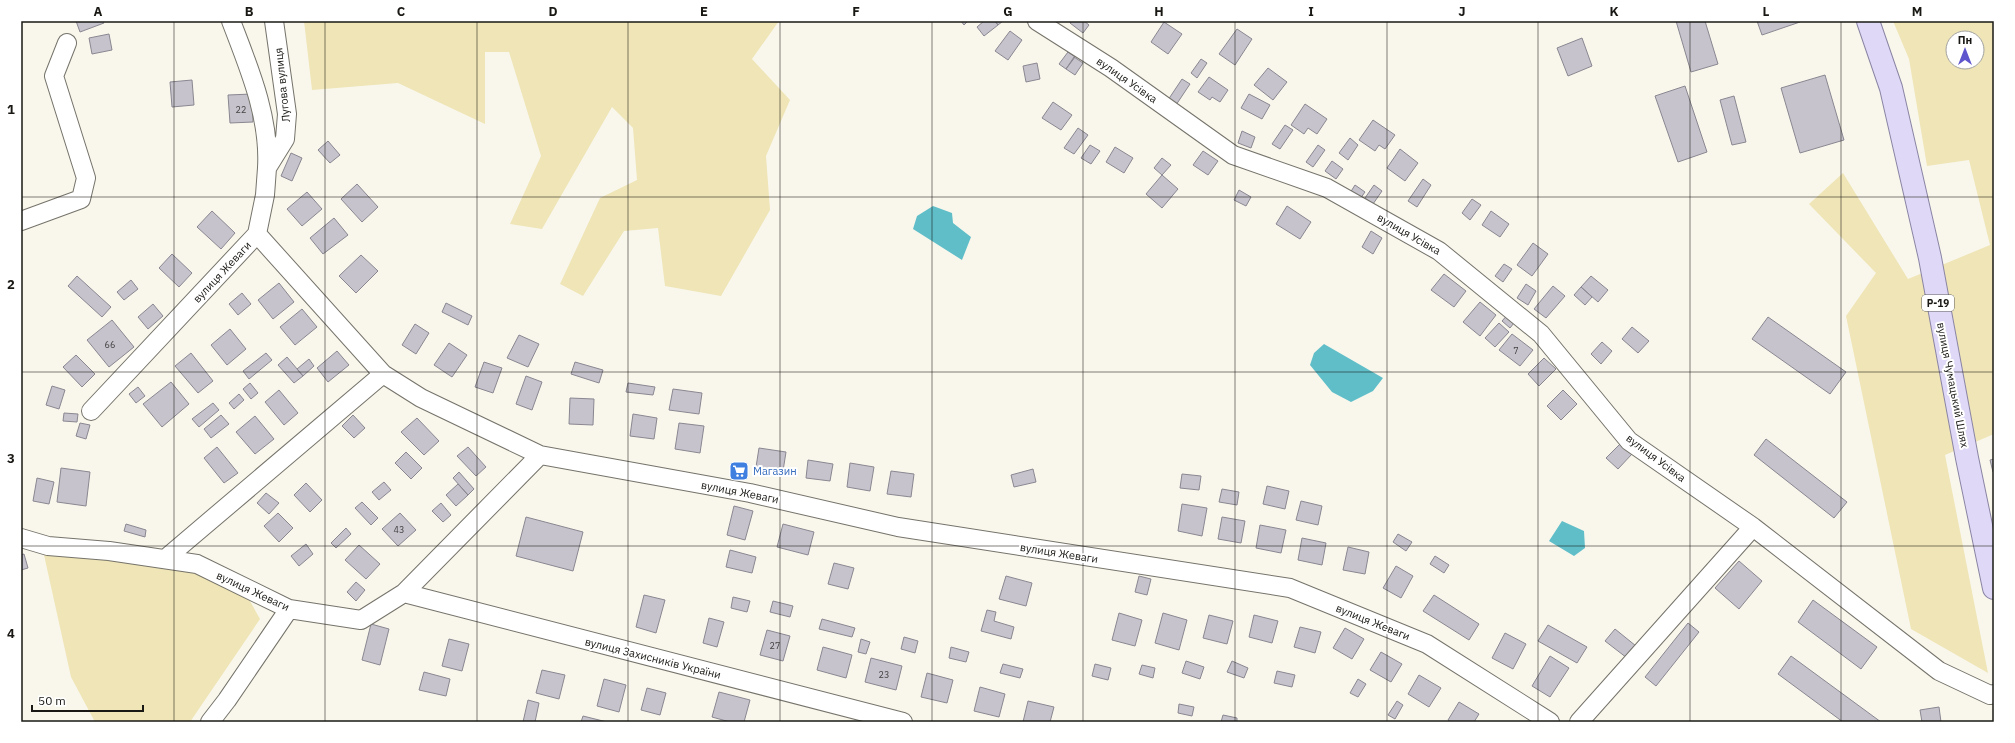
<svg xmlns="http://www.w3.org/2000/svg" width="2015" height="743" viewBox="0 0 2015 743" font-family="'IBM Plex Sans',sans-serif">
	<style>
		.green { fill: #efe5b7; fill-rule: evenodd }
		.water { fill: #60bec9 }
		.building { fill: #c6c3cd; stroke: #8a8791 }
		.lines { fill: none; stroke-linecap: round; stroke-linejoin: round }
		.minor-casing { stroke: #75736a; stroke-width: 20 }
		.primary-casing { stroke: #8b85a4; stroke-width: 24 }
		.minor { stroke: #fff; stroke-width: 18 }
		.primary { stroke: #dfd9f7; stroke-width: 22 }
		.grid { fill: none; stroke: #191814; stroke-width: 1; stroke-opacity: 0.55 }
		.labels { text-anchor: middle; dominant-baseline: central; stroke-width: 4; stroke-linejoin: round; paint-order: stroke }
		.number-label { font-size: 9px; fill: #444342 }
		.shield { fill: #fff; stroke: #5e5d5a; stroke-width: 1 }
		.shield-label { font-size: 10px; font-weight: bold; fill: #191814 }
		.street-label { font-size: 11px; fill: #191814; stroke: #fff }
		.shop-label { font-size: 11px; fill: #366cbe; stroke: #fff; text-anchor: start }
		.neatline { fill: none; stroke: #191814; stroke-width: 1.5 }
		.grid-label { font-size: 13px; text-anchor: middle; font-weight: bold; fill: #191814 }
	</style>
	<rect width="100%" height="100%" fill="#f9f7ec"/>
	<path class="green" d="M 304,21 L 779,21 L 752,59 L 790,100 L 766,156 L 770,210 L 721,296 L 665,286 L 658,228 L 624,231 L 583,296 L 560,284 L 600,198 L 637,180 L 633,128 L 612,107 L 542,229 L 510,224 L 541,156 L 509,52 L 485,52 L 485,124 L 398,83 L 312,90 Z
		M 1893,21 L 1994,21 L 1994,434 L 1945,455 L 1988,673 L 1911,629 L 1846,316 L 1876,273 L 1809,204 L 1843,173 L 1908,279 L 1990,245 L 1969,160 L 1927,166 L 1909,59 ZM 1953,38 L 1977,38 L 1977,62 L 1953,62 Z
		M 44,555 L 128,558 L 191,571 L 246,594 L 260,619 L 190,722 L 95,722 L 71,677 Z"/>
	<path class="water" d="M 933,206 L 952,213 L 953,223 L 971,237 L 962,260 L 913,229 L 917,216 Z
		M 1324,344 L 1383,378 L 1373,391 L 1351,402 L 1332,392 L 1310,365 L 1314,353 Z
		M 1562,521 L 1584,531 L 1585,548 L 1574,556 L 1549,541 Z"/>
	<path class="building" d="M 76,21 L 103,21 L 104,23 L 80,32 Z
		M 961,21 L 968,21 L 964,25 Z
		M 984,21 L 995,21 L 998,25 L 984,36 L 977,27 Z
		M 995,21 L 1003,21 L 998,25 Z
		M 1071,21 L 1084,21 L 1089,25 L 1083,33 L 1070,23 Z
		M 1676,21 L 1705,21 L 1718,64 L 1691,72 Z
		M 1757,21 L 1800,21 L 1800,22 L 1762,35 Z
		M 1164,22 L 1182,34 L 1168,54 L 1151,42 Z
		M 1237,29 L 1252,39 L 1235,65 L 1219,54 Z
		M 1010,31 L 1022,40 L 1008,60 L 995,51 Z
		M 109,34 L 112,50 L 92,54 L 89,38 Z
		M 1582,38 L 1592,66 L 1568,76 L 1557,48 Z
		M 1068,52 L 1075,57 L 1066,69 L 1059,64 Z
		M 1074,57 L 1083,63 L 1075,75 L 1066,69 Z
		M 1201,59 L 1207,63 L 1197,78 L 1191,73 Z
		M 1037,63 L 1040,79 L 1026,82 L 1023,66 Z
		M 1268,68 L 1287,82 L 1273,100 L 1254,85 Z
		M 1825,75 L 1844,140 L 1800,153 L 1781,88 Z
		M 1209,77 L 1228,90 L 1220,102 L 1212,97 L 1210,100 L 1198,92 Z
		M 1182,79 L 1190,84 L 1176,105 L 1168,100 Z
		M 192,80 L 194,105 L 172,107 L 170,82 Z
		M 1685,86 L 1707,152 L 1678,162 L 1655,96 Z
		M 252,94 L 253,122 L 230,123 L 228,95 Z
		M 1249,94 L 1270,105 L 1262,119 L 1241,108 Z
		M 1734,96 L 1746,142 L 1732,145 L 1720,100 Z
		M 1053,102 L 1072,115 L 1061,130 L 1042,118 Z
		M 1305,104 L 1327,119 L 1317,134 L 1308,128 L 1304,134 L 1291,125 Z
		M 1373,120 L 1395,135 L 1385,149 L 1379,145 L 1375,151 L 1359,140 Z
		M 1285,125 L 1293,130 L 1280,149 L 1272,144 Z
		M 1078,128 L 1088,135 L 1074,154 L 1064,148 Z
		M 1242,131 L 1255,137 L 1251,148 L 1238,143 Z
		M 1350,138 L 1358,145 L 1348,160 L 1339,153 Z
		M 328,141 L 340,155 L 330,163 L 318,150 Z
		M 1090,145 L 1100,151 L 1091,164 L 1081,158 Z
		M 1318,145 L 1325,150 L 1313,167 L 1306,162 Z
		M 1115,147 L 1133,158 L 1124,173 L 1106,162 Z
		M 1400,149 L 1418,163 L 1405,181 L 1387,168 Z
		M 1203,151 L 1218,161 L 1208,175 L 1193,165 Z
		M 291,153 L 302,158 L 292,181 L 281,176 Z
		M 1162,158 L 1171,165 L 1162,175 L 1154,168 Z
		M 1332,161 L 1343,169 L 1336,179 L 1325,171 Z
		M 1162,175 L 1178,189 L 1162,208 L 1146,194 Z
		M 1423,179 L 1431,185 L 1417,207 L 1408,201 Z
		M 357,184 L 378,207 L 362,222 L 341,199 Z
		M 1355,185 L 1365,192 L 1360,199 L 1350,193 Z
		M 1374,185 L 1382,191 L 1373,204 L 1365,198 Z
		M 1239,190 L 1251,197 L 1246,206 L 1234,200 Z
		M 307,192 L 322,209 L 302,226 L 287,209 Z
		M 1472,199 L 1481,205 L 1470,220 L 1462,213 Z
		M 1287,206 L 1311,222 L 1300,239 L 1276,224 Z
		M 212,211 L 235,233 L 221,249 L 197,227 Z
		M 1491,211 L 1509,224 L 1500,237 L 1482,225 Z
		M 334,218 L 348,235 L 323,254 L 310,238 Z
		M 1371,231 L 1382,238 L 1373,254 L 1362,247 Z
		M 1533,243 L 1548,254 L 1532,276 L 1517,265 Z
		M 172,254 L 192,273 L 179,287 L 159,268 Z
		M 361,255 L 378,271 L 356,293 L 339,276 Z
		M 1504,264 L 1512,269 L 1503,282 L 1495,276 Z
		M 1444,274 L 1466,291 L 1454,307 L 1431,290 Z
		M 77,276 L 111,307 L 102,317 L 68,286 Z
		M 1591,276 L 1608,290 L 1598,302 L 1581,287 Z
		M 131,280 L 138,289 L 124,300 L 117,292 Z
		M 279,283 L 294,302 L 273,319 L 258,300 Z
		M 1526,284 L 1536,291 L 1528,305 L 1517,298 Z
		M 1553,286 L 1565,296 L 1546,318 L 1534,309 Z
		M 1581,287 L 1592,297 L 1585,305 L 1574,295 Z
		M 242,293 L 251,304 L 238,315 L 229,304 Z
		M 1480,302 L 1496,315 L 1480,336 L 1463,322 Z
		M 446,303 L 472,316 L 468,325 L 442,312 Z
		M 153,304 L 163,316 L 148,329 L 138,317 Z
		M 302,309 L 317,327 L 295,345 L 280,327 Z
		M 1510,312 L 1518,318 L 1510,328 L 1502,321 Z
		M 1768,317 L 1846,372 L 1830,394 L 1752,339 Z
		M 112,320 L 134,347 L 109,367 L 87,340 Z
		M 1499,323 L 1509,332 L 1495,347 L 1485,338 Z
		M 415,324 L 429,333 L 416,354 L 402,345 Z
		M 1632,327 L 1649,341 L 1638,353 L 1622,339 Z
		M 230,329 L 246,349 L 227,365 L 211,345 Z
		M 1512,334 L 1533,350 L 1520,366 L 1499,350 Z
		M 519,335 L 539,344 L 528,367 L 507,358 Z
		M 1602,342 L 1612,351 L 1601,364 L 1591,354 Z
		M 449,343 L 467,355 L 452,377 L 434,365 Z
		M 337,351 L 349,365 L 328,382 L 317,368 Z
		M 191,353 L 213,381 L 198,393 L 175,366 Z
		M 266,353 L 272,360 L 249,379 L 243,371 Z
		M 76,355 L 95,374 L 82,387 L 63,367 Z
		M 287,357 L 303,376 L 294,383 L 278,365 Z
		M 1544,358 L 1556,369 L 1539,386 L 1528,374 Z
		M 309,359 L 314,366 L 303,376 L 297,369 Z
		M 484,362 L 502,368 L 493,393 L 475,387 Z
		M 575,362 L 603,370 L 599,383 L 571,374 Z
		M 526,376 L 542,382 L 532,410 L 516,404 Z
		M 171,382 L 189,404 L 162,427 L 143,404 Z
		M 250,383 L 258,393 L 251,399 L 243,389 Z
		M 628,383 L 655,387 L 653,395 L 626,392 Z
		M 52,386 L 65,390 L 59,409 L 46,405 Z
		M 138,387 L 145,396 L 136,403 L 129,394 Z
		M 673,389 L 702,393 L 699,414 L 669,410 Z
		M 279,390 L 298,413 L 284,425 L 265,402 Z
		M 1563,390 L 1577,404 L 1561,420 L 1547,406 Z
		M 239,394 L 244,400 L 234,409 L 229,403 Z
		M 570,398 L 594,399 L 593,425 L 569,424 Z
		M 213,403 L 219,410 L 199,427 L 192,419 Z
		M 64,413 L 78,414 L 77,422 L 63,421 Z
		M 633,414 L 657,418 L 654,439 L 630,436 Z
		M 221,415 L 229,424 L 211,438 L 204,429 Z
		M 353,415 L 365,428 L 354,438 L 342,426 Z
		M 255,416 L 274,439 L 255,454 L 236,432 Z
		M 417,418 L 439,441 L 424,455 L 401,432 Z
		M 80,423 L 90,425 L 86,439 L 76,436 Z
		M 679,423 L 704,426 L 700,453 L 675,449 Z
		M 1766,439 L 1847,502 L 1834,518 L 1754,455 Z
		M 1620,444 L 1632,454 L 1618,469 L 1606,458 Z
		M 217,447 L 238,473 L 224,483 L 204,458 Z
		M 468,447 L 486,467 L 476,476 L 457,456 Z
		M 759,448 L 786,452 L 783,471 L 756,467 Z
		M 406,452 L 422,468 L 411,479 L 395,463 Z
		M 1994,459 L 1994,472 L 1993,472 L 1990,460 Z
		M 808,460 L 833,464 L 830,481 L 806,478 Z
		M 850,463 L 874,467 L 870,491 L 847,487 Z
		M 61,468 L 90,472 L 86,506 L 57,502 Z
		M 1033,469 L 1036,482 L 1014,487 L 1011,475 Z
		M 891,471 L 914,474 L 911,497 L 887,494 Z
		M 459,472 L 474,489 L 468,495 L 453,478 Z
		M 1182,474 L 1201,476 L 1199,490 L 1180,488 Z
		M 37,478 L 54,482 L 49,504 L 33,501 Z
		M 384,482 L 391,490 L 379,500 L 372,492 Z
		M 306,483 L 322,500 L 310,512 L 294,495 Z
		M 458,484 L 468,495 L 456,506 L 446,495 Z
		M 1267,486 L 1289,491 L 1285,509 L 1263,504 Z
		M 1222,489 L 1239,492 L 1237,505 L 1219,502 Z
		M 266,493 L 279,503 L 269,514 L 257,503 Z
		M 1301,501 L 1322,506 L 1318,525 L 1296,520 Z
		M 362,502 L 378,518 L 371,525 L 355,508 Z
		M 441,503 L 451,515 L 443,522 L 432,511 Z
		M 1182,504 L 1207,508 L 1202,536 L 1178,531 Z
		M 734,506 L 753,511 L 745,540 L 727,535 Z
		M 278,513 L 293,528 L 279,542 L 264,526 Z
		M 400,513 L 416,530 L 398,546 L 382,529 Z
		M 526,517 L 583,532 L 573,571 L 516,556 Z
		M 1222,517 L 1245,521 L 1241,543 L 1218,539 Z
		M 126,524 L 146,530 L 145,537 L 124,531 Z
		M 783,524 L 814,532 L 808,555 L 777,547 Z
		M 1260,525 L 1286,530 L 1281,553 L 1256,548 Z
		M 346,528 L 351,534 L 336,548 L 331,543 Z
		M 1398,534 L 1412,542 L 1406,551 L 1393,542 Z
		M 1302,538 L 1326,543 L 1322,565 L 1298,560 Z
		M 306,544 L 313,554 L 299,566 L 291,556 Z
		M 359,545 L 380,564 L 366,579 L 345,560 Z
		M 1348,547 L 1369,552 L 1365,574 L 1343,570 Z
		M 730,550 L 756,557 L 752,573 L 726,567 Z
		M 24,554 L 28,568 L 21,570 L 21,555 Z
		M 1435,556 L 1449,565 L 1444,573 L 1430,564 Z
		M 1739,561 L 1762,581 L 1739,609 L 1715,588 Z
		M 834,563 L 854,568 L 848,589 L 828,584 Z
		M 1396,566 L 1413,576 L 1401,598 L 1383,588 Z
		M 1006,576 L 1032,583 L 1026,606 L 999,599 Z
		M 1139,576 L 1151,579 L 1147,595 L 1135,592 Z
		M 356,582 L 365,590 L 356,601 L 347,592 Z
		M 644,595 L 665,600 L 656,633 L 636,627 Z
		M 1434,595 L 1479,624 L 1469,640 L 1423,611 Z
		M 733,597 L 750,601 L 747,612 L 731,608 Z
		M 1813,600 L 1877,647 L 1861,669 L 1798,622 Z
		M 773,601 L 793,606 L 790,617 L 770,612 Z
		M 987,610 L 996,612 L 994,621 L 1014,627 L 1011,639 L 981,631 Z
		M 1119,613 L 1142,620 L 1135,646 L 1112,640 Z
		M 1163,613 L 1187,620 L 1179,650 L 1155,643 Z
		M 1209,615 L 1233,621 L 1227,644 L 1203,638 Z
		M 1254,615 L 1278,621 L 1272,643 L 1249,637 Z
		M 709,618 L 724,622 L 717,647 L 703,643 Z
		M 822,619 L 855,628 L 852,637 L 819,629 Z
		M 1688,623 L 1699,632 L 1656,686 L 1645,677 Z
		M 371,624 L 389,629 L 380,665 L 362,660 Z
		M 1548,625 L 1587,647 L 1577,663 L 1538,641 Z
		M 1300,627 L 1321,632 L 1315,653 L 1294,647 Z
		M 1345,628 L 1364,639 L 1352,659 L 1333,648 Z
		M 1615,629 L 1636,646 L 1627,658 L 1605,641 Z
		M 767,630 L 790,636 L 783,661 L 760,655 Z
		M 1505,633 L 1526,644 L 1513,669 L 1492,658 Z
		M 904,637 L 918,641 L 915,653 L 901,649 Z
		M 449,639 L 469,644 L 462,671 L 442,666 Z
		M 861,639 L 870,642 L 866,654 L 858,652 Z
		M 823,647 L 852,655 L 846,678 L 817,670 Z
		M 951,647 L 969,652 L 966,662 L 949,658 Z
		M 1381,652 L 1402,664 L 1391,682 L 1370,670 Z
		M 1550,656 L 1569,668 L 1550,697 L 1532,686 Z
		M 1791,656 L 1881,722 L 1843,722 L 1778,674 Z
		M 871,658 L 902,666 L 896,690 L 865,682 Z
		M 1186,661 L 1204,667 L 1200,679 L 1182,673 Z
		M 1232,661 L 1248,668 L 1244,678 L 1227,672 Z
		M 1003,664 L 1023,669 L 1020,678 L 1000,673 Z
		M 1095,664 L 1111,668 L 1108,680 L 1092,676 Z
		M 1142,665 L 1155,668 L 1153,678 L 1139,674 Z
		M 542,670 L 565,675 L 559,699 L 536,693 Z
		M 1277,671 L 1295,675 L 1292,687 L 1274,683 Z
		M 424,672 L 450,679 L 446,696 L 419,690 Z
		M 927,673 L 953,680 L 947,703 L 921,697 Z
		M 1419,675 L 1441,688 L 1429,707 L 1408,694 Z
		M 604,679 L 626,685 L 619,712 L 597,706 Z
		M 1358,679 L 1366,684 L 1358,697 L 1350,693 Z
		M 980,687 L 1005,694 L 999,717 L 974,711 Z
		M 647,688 L 666,693 L 660,715 L 641,710 Z
		M 719,692 L 750,700 L 744,722 L 730,722 L 712,717 Z
		M 528,700 L 539,703 L 535,722 L 523,722 Z
		M 1028,701 L 1054,707 L 1050,722 L 1023,722 Z
		M 1397,701 L 1403,705 L 1395,719 L 1388,715 Z
		M 1459,702 L 1479,714 L 1474,722 L 1451,722 L 1448,720 Z
		M 1179,704 L 1194,707 L 1192,716 L 1178,713 Z
		M 1939,707 L 1941,722 L 1922,722 L 1920,710 Z
		M 1223,715 L 1237,718 L 1237,722 L 1221,722 Z
		M 583,716 L 607,722 L 581,722 Z"/>
	<g class="lines">
		<g class="minor-casing">
			<path id="minor" d="M 231,21 C 249,68 270,117 267,168
				M 1037,21 L 1111,68 L 1233,155 L 1327,188 L 1439,251 L 1541,334 L 1629,441 L 1753,527 L 1939,671 L 1990,695 L 1994,694
				M 21,221 L 81,199 L 86,178 L 54,76 L 67,43
				M 257,234 L 265,195 L 267,168 L 285,139 L 287,114 L 274,21
				M 91,411 L 257,234 L 383,374
				M 540,455 L 750,493 L 898,527 L 1290,588 L 1427,644 L 1550,722
				M 21,538 L 48,546 L 109,551 L 197,564 L 289,609 L 361,620 L 404,593 L 540,455 L 421,398 L 383,374 L 165,559
				M 404,593 L 903,722
				M 210,722 L 227,700 L 289,609
				M 1579,722 L 1753,527"/>
		</g>
		<g class="primary-casing">
			<path id="primary" d="M 1868,21 L 1891,88 L 1930,258 L 1967,458 L 1994,588"/>
		</g>
		<use href="#minor" class="minor"/>
		<use href="#primary" class="primary"/>
	</g>
	<path class="grid" d="M 174,21 L 174,722M 325,21 L 325,722M 477,21 L 477,722M 628,21 L 628,722M 780,21 L 780,722M 932,21 L 932,722M 1083,21 L 1083,722M 1235,21 L 1235,722M 1387,21 L 1387,722M 1538,21 L 1538,722M 1690,21 L 1690,722M 1841,21 L 1841,722M 21,197 L 1994,197M 21,372 L 1994,372M 21,546 L 1994,546"/>
	<defs>
		<g id="supermarket-square" transform="scale(1)"><rect x="-9" y="-9" width="18" height="18" rx="4" fill="#3f7fe0" stroke="#fff"/><path d="M-6-5.5h2.5l.6 2H6L4.5 2H-2.5L-4.4-4H-6ZM-1.5 3.2a1.3 1.3 0 1 0 .1 0ZM3 3.2a1.3 1.3 0 1 0 .1 0Z" fill="#fff"/></g>
	</defs>
	<g fill-rule="evenodd">
		<use href="#supermarket-square" x="739" y="471"/>
	</g>
	<g class="labels">
		<g class="number-label">
			<text x="241" y="109">22</text>
			<text x="110" y="344">66</text>
			<text x="1516" y="350">7</text>
			<text x="399" y="529">43</text>
			<text x="775" y="645">27</text>
			<text x="884" y="674">23</text>
		</g>
		<rect class="shield" x="1922" y="295" width="32" height="16" rx="3"/>
		<g class="shield-label">
			<text x="1938" y="303">Р-19</text>
		</g>
		<g class="street-label">
			<text transform="translate(1127 80) rotate(35)">вулиця Усівка</text>
			<text transform="translate(282 85) rotate(-96)">Лугова вулиця</text>
			<text transform="translate(1409 234) rotate(30)">вулиця Усівка</text>
			<text transform="translate(222 272) rotate(-47)">вулиця Жеваги</text>
			<text transform="translate(1953 385) rotate(79)">вулиця Чумацький Шлях</text>
			<text transform="translate(1656 458) rotate(37)">вулиця Усівка</text>
			<text transform="translate(740 492) rotate(11)">вулиця Жеваги</text>
			<text transform="translate(1059 553) rotate(9)">вулиця Жеваги</text>
			<text transform="translate(253 591) rotate(25)">вулиця Жеваги</text>
			<text transform="translate(1373 622) rotate(22)">вулиця Жеваги</text>
			<text transform="translate(653 658) rotate(14)">вулиця Захисників України</text>
		</g>
		<g class="shop-label">
			<text x="753" y="471">Магазин</text>
		</g>
	</g>
	<rect width="2015" height="743" fill="none" stroke="#ffffff" stroke-width="44"/>
	<g transform="translate(1965 50)"><circle r="19" fill="#ffffff" stroke="#a3a3a1"/>
	<path d="M0-3L7 15L0 10L-7 15Z" fill="#5f56ce"/>
	<text y="-6" font-size="11" font-weight="bold" text-anchor="middle" fill="#191814">Пн</text>
	</g>
	<path d="M32 705v6h111v-6" fill="none" stroke="#191814" stroke-width="2"/>
	<text x="38" y="705" font-size="12" fill="#191814" stroke="#ffffff" stroke-width="3" paint-order="stroke">50 m</text>
	<rect x="22" y="22" width="1971" height="699" class="neatline"/>
	<g class="grid-label">
		<text x="98" y="16">A</text>
		<text x="249" y="16">B</text>
		<text x="401" y="16">C</text>
		<text x="553" y="16">D</text>
		<text x="704" y="16">E</text>
		<text x="856" y="16">F</text>
		<text x="1008" y="16">G</text>
		<text x="1159" y="16">H</text>
		<text x="1311" y="16">I</text>
		<text x="1462" y="16">J</text>
		<text x="1614" y="16">K</text>
		<text x="1766" y="16">L</text>
		<text x="1917" y="16">M</text>
		<text x="11" y="114">1</text>
		<text x="11" y="289">2</text>
		<text x="11" y="463">3</text>
		<text x="11" y="638">4</text>
	</g>
</svg>
